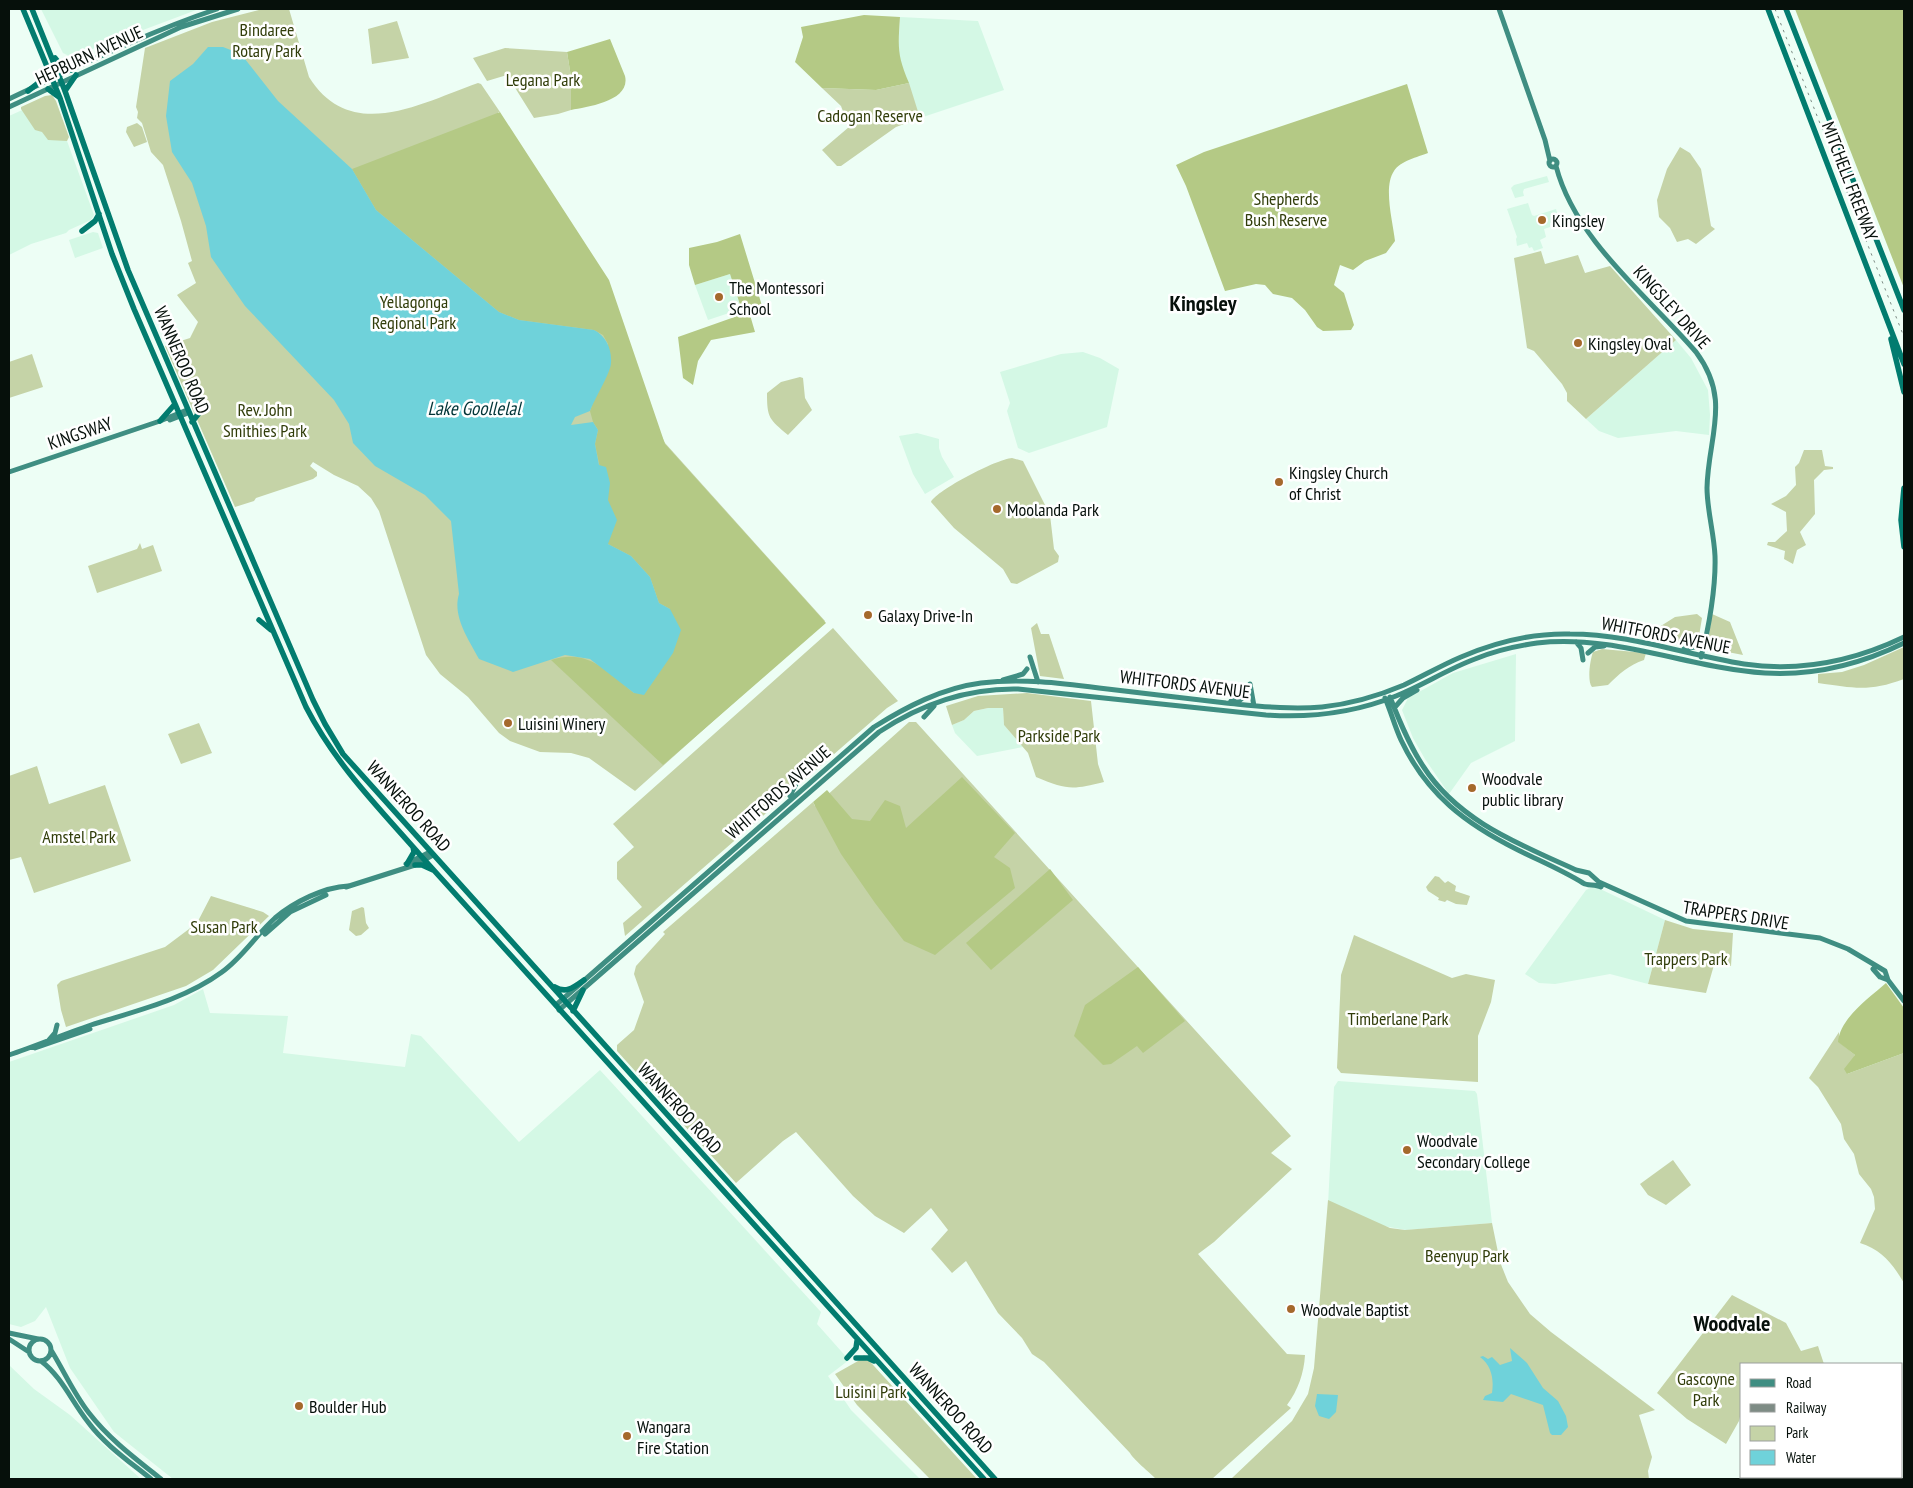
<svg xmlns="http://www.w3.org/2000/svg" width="1913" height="1488" viewBox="0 0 1913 1488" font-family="'PT Sans Narrow',sans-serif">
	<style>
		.built { fill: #d4f8e5 }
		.green { fill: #c5d3a7 }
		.forest { fill: #b4c985 }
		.water { fill: #6fd2da }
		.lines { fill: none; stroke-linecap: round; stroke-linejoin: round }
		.major { stroke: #3f8e82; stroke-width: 5 }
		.highway { stroke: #027c6f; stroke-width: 5.5 }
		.rail { stroke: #7e8c85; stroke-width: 1; stroke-dasharray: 2.5 5; stroke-linecap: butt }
		.poi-dot { fill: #a5692c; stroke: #fff; stroke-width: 2 }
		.labels { text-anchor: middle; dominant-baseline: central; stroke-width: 5; stroke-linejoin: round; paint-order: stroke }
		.park-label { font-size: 18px; fill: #313d0a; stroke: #fff }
		.street-label { font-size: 18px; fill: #06100b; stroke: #fff }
		.poi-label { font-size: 18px; fill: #06100b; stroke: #fff; text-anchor: start }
		.water-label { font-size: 19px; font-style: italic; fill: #013437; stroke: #fff }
		.district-label { font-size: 22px; font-weight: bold; fill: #06100b; stroke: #fff }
	</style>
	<rect width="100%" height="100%" fill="#edfef5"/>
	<path class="built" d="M 41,9 L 199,9 L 71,57 L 63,53 Z
		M 900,17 L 978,21 L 1004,90 L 920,118 L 901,66 L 898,50 Z
		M 51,97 L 94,215 L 91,220 L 69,230 L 66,233 L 31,244 L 9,255 L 9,116 Z
		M 1547,176 L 1549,182 L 1524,189 L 1523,192 L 1524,196 L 1515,198 L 1511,188 L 1514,185 Z
		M 1528,203 L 1532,215 L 1534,216 L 1556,209 L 1559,220 L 1550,223 L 1550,227 L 1544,229 L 1546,237 L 1540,240 L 1543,248 L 1534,251 L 1532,247 L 1529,248 L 1527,243 L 1517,246 L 1516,239 L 1517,237 L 1507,209 Z
		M 93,232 L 98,233 L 103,248 L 75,258 L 69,240 Z
		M 730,274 L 741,309 L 708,320 L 695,285 Z
		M 1676,340 L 1691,358 L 1708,390 L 1710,415 L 1709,435 L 1676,431 L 1618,438 L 1599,431 L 1586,419 Z
		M 1083,352 L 1100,358 L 1119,369 L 1107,427 L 1029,453 L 1018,448 L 1007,411 L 1010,403 L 1000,372 L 1061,354 Z
		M 917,433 L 939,439 L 939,448 L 942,457 L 954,477 L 925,494 L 913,474 L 899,436 Z
		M 1516,654 L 1515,741 L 1471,763 L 1449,794 L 1425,759 L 1413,738 L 1402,710 L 1408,698 L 1453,673 Z
		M 988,708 L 1003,708 L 1004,725 L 1023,747 L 977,756 L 955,733 L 952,725 L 964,720 L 974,711 Z
		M 1594,886 L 1665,920 L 1648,984 L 1610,974 L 1555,984 L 1539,983 L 1525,974 L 1586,890 Z
		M 203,989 L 210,1013 L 288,1016 L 283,1053 L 405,1067 L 411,1034 L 421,1036 L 519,1142 L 600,1070 L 821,1312 L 817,1324 L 849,1360 L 828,1376 L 851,1410 L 920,1479 L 173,1479 L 114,1432 L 70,1368 L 46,1307 L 35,1321 L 21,1327 L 9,1324 L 9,1062 L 174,1005 Z
		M 1338,1081 L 1475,1091 L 1477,1094 L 1492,1223 L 1406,1230 L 1372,1224 L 1328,1205 L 1334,1087 Z
		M 9,1365 L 34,1389 L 70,1415 L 141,1479 L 9,1479 Z"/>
	<path class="green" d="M 263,9 L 289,9 L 309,77 C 351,144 421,103 478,83 L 481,84 L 500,112 L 498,112 L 665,443 L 825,621 L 635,791 L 589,758 L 571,753 L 540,752 L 510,741 L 499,733 L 468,697 L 440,674 L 426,655 L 379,511 L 371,498 L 358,486 L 334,475 L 313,462 L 310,466 L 317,472 L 317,476 L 313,479 L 256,498 L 254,501 L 235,507 L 165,346 L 190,338 L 198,322 L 177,295 L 196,283 L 188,263 L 192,261 L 181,221 L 163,165 L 151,152 L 142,123 L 137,118 L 138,112 L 136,107 L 145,48 L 212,22 Z
		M 397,21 L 409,58 L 372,64 L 368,29 Z
		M 505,48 L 567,52 L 571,77 L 571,110 L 558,114 L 534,118 L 507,75 L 487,81 L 473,58 Z
		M 909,83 L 920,118 L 896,127 L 841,166 L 837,166 L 822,150 L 849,127 L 841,106 L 822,88 L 876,90 Z
		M 52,95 L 56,101 L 69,137 L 67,141 L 48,140 L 42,132 L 35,130 L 21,109 L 21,107 L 45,96 Z
		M 137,123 L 142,127 L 147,142 L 134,147 L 126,132 L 127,127 Z
		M 1680,147 L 1690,153 L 1701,169 L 1711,226 L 1715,229 L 1696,244 L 1688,239 L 1677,242 L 1670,228 L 1659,217 L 1657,200 L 1667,169 Z
		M 1541,251 L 1545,264 L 1578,255 L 1585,273 L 1610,266 L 1676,340 L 1586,419 L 1567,401 L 1567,393 L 1562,384 L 1534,351 L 1527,348 L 1514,258 Z
		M 32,354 L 43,387 L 9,398 L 9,362 Z
		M 800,377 L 803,378 L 805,398 L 812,410 L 788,435 C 769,419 767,418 767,393 L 781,382 Z
		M 1804,450 L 1822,450 L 1825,466 L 1833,467 L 1833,469 L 1824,470 L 1814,480 L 1815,514 L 1800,532 L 1806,545 L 1797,550 L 1793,564 L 1784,559 L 1785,551 L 1767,545 L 1768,542 L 1775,542 L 1787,531 L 1786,512 L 1771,504 L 1786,496 L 1796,485 L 1795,467 L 1799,463 Z
		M 1012,458 L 1023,461 L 1050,515 L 1054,549 L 1059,556 L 1058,562 L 1017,584 L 1011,583 L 1003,569 L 954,528 L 931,502 C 937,490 997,459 1012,458 Z
		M 140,543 L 142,549 L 153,545 L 162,571 L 97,593 L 88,566 L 137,549 Z
		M 1697,614 L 1702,618 L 1697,648 L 1645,636 L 1675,617 Z
		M 1712,614 L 1730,622 L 1743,655 L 1707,648 Z
		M 1037,623 L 1041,634 L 1049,634 L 1064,679 L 1040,676 L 1031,628 Z
		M 833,628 L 898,701 L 887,708 L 625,936 L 623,923 L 642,907 L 617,879 L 617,862 L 634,847 L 613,824 Z
		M 1904,647 L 1904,679 C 1869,692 1854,688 1818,683 L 1818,674 L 1842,672 L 1864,665 Z
		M 1602,649 L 1646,653 L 1644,660 C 1629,665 1619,674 1608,685 L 1592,687 C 1587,681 1590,660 1593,652 Z
		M 1027,693 L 1091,701 L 1098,764 L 1104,782 C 1072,790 1067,790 1036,777 L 1028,753 L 1004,725 L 1003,708 L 988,708 L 974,711 L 964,720 L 952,725 L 946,706 L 978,696 Z
		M 909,722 L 916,722 L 1291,1136 L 1271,1153 L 1292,1169 L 1214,1242 L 1198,1254 L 1287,1354 L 1305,1355 C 1304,1373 1298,1390 1287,1405 L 1291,1408 L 1212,1479 L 1156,1479 C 1150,1473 1132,1458 1130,1453 L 1044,1362 L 1032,1354 L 1022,1338 L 998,1313 L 966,1261 L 952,1273 L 931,1249 L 948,1230 L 931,1208 L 904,1233 L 875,1216 L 853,1196 L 796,1132 L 783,1141 L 736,1183 L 617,1051 L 617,1045 L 634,1030 L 644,1002 L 634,974 L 636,966 L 665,934 L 663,932 L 813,802 L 815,806 Z
		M 199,723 L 212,753 L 181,764 L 168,734 Z
		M 37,766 L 49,804 L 105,785 L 131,861 L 34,893 L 21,857 L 9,860 L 9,776 Z
		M 1435,876 L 1439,877 L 1445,883 L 1448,881 L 1456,886 L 1455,891 L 1470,896 L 1467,905 L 1456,904 L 1447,900 L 1445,902 L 1438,900 L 1439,898 L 1428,891 L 1426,887 Z
		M 211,896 L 263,912 L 269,916 L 213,970 L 186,986 L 66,1027 L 61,1010 L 57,985 L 61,981 L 165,947 L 197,923 Z
		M 362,907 L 364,908 L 366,923 L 369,928 L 361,935 L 356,936 L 349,930 L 352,911 Z
		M 1665,920 L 1693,929 L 1733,933 L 1731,966 L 1714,965 L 1706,993 L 1648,984 Z
		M 1354,935 L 1452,978 L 1466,974 L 1495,980 L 1491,1002 L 1478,1036 L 1478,1082 L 1341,1073 L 1337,1068 L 1341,975 Z
		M 1839,1032 L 1839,1042 L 1855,1055 L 1847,1074 L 1904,1053 L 1904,1283 C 1892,1263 1882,1250 1860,1243 L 1875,1209 L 1874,1197 L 1871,1189 L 1859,1174 L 1854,1154 L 1844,1139 L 1841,1124 L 1818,1087 L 1809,1078 Z
		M 1673,1160 L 1691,1185 L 1666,1205 L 1648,1195 L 1640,1184 Z
		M 1328,1200 L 1390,1228 L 1405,1230 L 1492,1223 L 1500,1262 L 1508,1282 L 1530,1314 L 1551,1332 L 1655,1410 L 1639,1415 L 1652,1457 L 1648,1471 L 1649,1479 L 1231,1479 L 1292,1421 L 1308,1394 L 1314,1368 Z
		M 1732,1295 L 1786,1323 L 1801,1351 L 1818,1346 L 1824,1364 L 1742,1364 L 1742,1408 L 1739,1421 L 1726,1444 L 1687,1419 L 1657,1393 Z
		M 864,1355 L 977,1479 L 930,1479 L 857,1405 L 835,1374 L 858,1361 Z"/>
	<path class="forest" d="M 1795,9 L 1904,9 L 1904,288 Z
		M 864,15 L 900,17 C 898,47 897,55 909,83 L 876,90 L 822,88 L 795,62 L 803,37 L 801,27 Z
		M 610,39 L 625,76 C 631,101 588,107 571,110 L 571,77 L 567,52 Z
		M 1407,84 L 1428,153 C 1418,157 1400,161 1394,171 C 1383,187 1393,222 1395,241 L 1386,253 L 1365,261 L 1353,270 L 1340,265 L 1334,285 L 1344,293 L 1354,325 L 1351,330 L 1323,331 L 1317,327 L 1305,310 L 1292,298 L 1273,294 L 1265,285 L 1256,284 L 1225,291 L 1186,186 L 1176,165 L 1204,152 Z
		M 500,112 L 609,280 L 665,444 L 826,623 L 663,765 L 551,660 C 588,648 607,671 634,693 L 670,609 L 659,603 L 650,577 L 631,556 L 608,544 L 607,503 L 595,444 L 598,430 L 593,422 L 590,411 L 594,400 L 608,344 L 603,335 L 594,330 L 519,320 L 499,312 L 376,210 L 352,169 Z
		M 740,234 L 763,309 L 750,315 L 755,332 L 711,340 L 698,361 L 693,385 L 683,378 L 678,337 L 743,314 L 730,274 L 695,285 L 689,265 L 689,248 L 717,242 Z
		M 962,777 L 1015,833 L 994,857 L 1010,868 L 1015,888 L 935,955 L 904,941 L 875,903 L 841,854 L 813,802 L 827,790 L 852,819 L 870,821 L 885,800 L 900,806 L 906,828 Z
		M 1050,869 L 1073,900 L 991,970 L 966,943 Z
		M 1138,967 L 1185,1021 L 1143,1053 L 1137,1046 L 1111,1064 L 1103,1065 L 1074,1036 L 1085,1005 Z
		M 1886,983 L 1904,1008 L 1904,1053 L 1847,1074 L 1844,1069 L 1855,1055 L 1838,1042 C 1840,1018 1869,998 1886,983 Z"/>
	<path class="water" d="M 208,47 L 223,47 L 241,54 L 278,101 L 352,169 L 376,210 L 499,312 L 519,320 L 594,330 C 606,336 612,349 611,363 C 611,372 594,400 590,411 L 575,417 L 571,425 L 593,422 L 598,430 L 595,444 L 599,465 L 606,467 L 610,483 L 608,500 L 617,520 L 608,544 L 631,556 L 650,577 L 659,603 L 670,609 L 681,630 L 673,653 L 644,695 L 634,693 L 590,659 L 565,655 L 513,672 L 479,659 C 469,640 452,616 459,594 L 451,521 L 425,495 L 375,466 L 353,443 L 349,424 L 334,400 L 245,306 L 211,257 L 206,226 L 192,183 L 172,152 L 166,116 L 170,81 L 193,64 Z
		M 1510,1348 L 1527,1363 L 1543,1388 L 1558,1401 L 1566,1416 L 1568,1427 L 1561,1435 L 1552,1435 L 1550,1433 L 1543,1405 L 1511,1394 L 1503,1402 L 1483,1400 L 1485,1396 L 1492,1393 C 1494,1380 1492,1366 1480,1357 L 1483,1356 L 1488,1359 L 1492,1357 L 1500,1365 L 1512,1361 Z
		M 1317,1394 L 1338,1395 L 1336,1412 L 1329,1419 L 1319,1416 L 1315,1406 Z"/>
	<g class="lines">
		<path class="major" d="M 1499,9 L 1545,140 L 1550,161
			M 9,99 C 77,67 145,33 217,9
			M 9,107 L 181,27 L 238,9
			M1549 163a4 4 0 1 1 8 0a4 4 0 1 1-8 0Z
			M 1556,166 C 1575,240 1648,296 1696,352 C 1732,400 1708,436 1707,488 C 1707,510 1714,533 1715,556 C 1716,586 1709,628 1701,657
			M 170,420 L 188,413
			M 9,472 L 160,421 L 187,410
			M 1576,642 L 1581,648 L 1583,660
			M 1684,649 L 1700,646
			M 1588,653 L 1595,647 L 1604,646
			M 1030,657 L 1038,682
			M 1003,680 L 1023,674 L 1027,669
			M 1250,684 L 1254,706
			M 1390,697 C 1399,720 1409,745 1423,766 C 1458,821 1519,844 1576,870 L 1589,873 L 1599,882 L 1686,921 L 1820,938 L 1848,949 L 1885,971 L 1888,980 L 1904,1001
			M 1385,698 C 1391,712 1395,727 1401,740 C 1427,795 1466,824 1518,850 C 1540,861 1562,870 1583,883 C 1587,886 1595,884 1601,887
			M 1231,701 L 1240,700 L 1246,695
			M 1395,707 L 1403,698 L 1417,690
			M 924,717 L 934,706
			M 790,796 L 798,780
			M 406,864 L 430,852
			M 346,887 L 415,865 L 433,855
			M 265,934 L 290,912 L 326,895
			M 1873,969 L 1880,977 L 1888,980
			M 556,1005 L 874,727 C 906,707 942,688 981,683 C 1020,678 1060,683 1099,688 C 1141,693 1183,698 1226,703 C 1258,706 1290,710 1322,707 C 1350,704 1378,696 1404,685 C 1423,676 1442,665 1461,657 C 1496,642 1533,633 1570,634 C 1630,634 1686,655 1744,664 C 1799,672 1854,661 1904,637
			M 559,1010 L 879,732 C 921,704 968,688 1018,689 L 1266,715 C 1311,718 1354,713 1396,696 C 1423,685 1448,669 1475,659 C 1494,651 1516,646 1537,643 C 1615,634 1688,668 1765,673 C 1814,676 1861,664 1904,643
			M 49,1040 L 55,1033 L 57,1025
			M 35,1048 L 90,1029
			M 9,1055 C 36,1046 64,1034 91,1025 C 135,1011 184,1000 222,972 C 243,957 256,935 275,918 C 294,902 324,887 348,886
			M 9,1333 L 38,1339
			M 9,1339 L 29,1352
			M29 1350a11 11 0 1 1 22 0a11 11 0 1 1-22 0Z
			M 51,1350 C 64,1371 74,1394 89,1413 C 109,1439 136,1459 161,1479
			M 41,1361 C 62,1377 72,1402 88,1422 C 105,1445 130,1462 151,1479"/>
		<path class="highway" d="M 23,9 L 60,98 L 112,254 L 134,309 L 306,707 C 336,765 379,808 421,856 L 984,1479
			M 32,9 L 65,91 L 128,270 L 313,700 L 325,724 L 343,754 L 995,1479
			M 1768,9 L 1904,364
			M 1786,9 L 1904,310
			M 55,58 L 63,68 L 71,70
			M 48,89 L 59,97
			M 28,91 L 37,84 L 49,71
			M 65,91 L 76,75
			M 82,231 L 95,221 L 99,214
			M 1891,339 L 1904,392
			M 160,421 L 175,404
			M 192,422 L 203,408
			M 1904,488 L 1901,520 L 1904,547
			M 259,620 L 271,630
			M 407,864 L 414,852 L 413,847
			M 415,865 L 422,865 L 433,870
			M 555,987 C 566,994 574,987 584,980
			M 573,1011 L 583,990
			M 847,1358 L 856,1348 L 857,1341
			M 856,1358 L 868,1358 L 874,1361"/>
		<path class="rail" d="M 1775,9 L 1904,337"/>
	</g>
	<g class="poi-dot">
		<circle cx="1542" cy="220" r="5"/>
		<circle cx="719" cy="297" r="5"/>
		<circle cx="1578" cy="343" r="5"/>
		<circle cx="1279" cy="482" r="5"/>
		<circle cx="997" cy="509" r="5"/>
		<circle cx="868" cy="615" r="5"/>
		<circle cx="508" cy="723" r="5"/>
		<circle cx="1472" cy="788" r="5"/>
		<circle cx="1407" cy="1150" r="5"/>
		<circle cx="1291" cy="1309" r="5"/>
		<circle cx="299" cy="1406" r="5"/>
		<circle cx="627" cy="1436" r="5"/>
	</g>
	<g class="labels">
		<g class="park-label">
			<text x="267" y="29">Bindaree<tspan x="267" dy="21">Rotary Park</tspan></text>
			<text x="543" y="79">Legana Park</text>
			<text x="870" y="115">Cadogan Reserve</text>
			<text x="1286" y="198">Shepherds<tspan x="1286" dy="21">Bush Reserve</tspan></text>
			<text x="414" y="301">Yellagonga<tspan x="414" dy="21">Regional Park</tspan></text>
			<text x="265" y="409">Rev. John<tspan x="265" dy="21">Smithies Park</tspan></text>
			<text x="1059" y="735">Parkside Park</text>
			<text x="79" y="836">Amstel Park</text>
			<text x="224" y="926">Susan Park</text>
			<text x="1686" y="958">Trappers Park</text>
			<text x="1398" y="1018">Timberlane Park</text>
			<text x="1467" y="1255">Beenyup Park</text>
			<text x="1706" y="1378">Gascoyne<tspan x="1706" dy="21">Park</tspan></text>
			<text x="871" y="1391">Luisini Park</text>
		</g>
		<g class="street-label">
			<text transform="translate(89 55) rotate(-25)">HEPBURN AVENUE</text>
			<text transform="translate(1850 181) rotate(69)">MITCHELL FREEWAY</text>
			<text transform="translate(1672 307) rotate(48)">KINGSLEY DRIVE</text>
			<text transform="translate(182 360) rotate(67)">WANNEROO ROAD</text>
			<text transform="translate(80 433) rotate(-19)">KINGSWAY</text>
			<text transform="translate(1666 635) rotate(11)">WHITFORDS AVENUE</text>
			<text transform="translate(1185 684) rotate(7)">WHITFORDS AVENUE</text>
			<text transform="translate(778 792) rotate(-41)">WHITFORDS AVENUE</text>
			<text transform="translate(409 806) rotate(48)">WANNEROO ROAD</text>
			<text transform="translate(1736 915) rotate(9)">TRAPPERS DRIVE</text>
			<text transform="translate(680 1108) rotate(48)">WANNEROO ROAD</text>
			<text transform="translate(951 1408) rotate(48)">WANNEROO ROAD</text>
		</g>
		<g class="poi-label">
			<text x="1552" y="220">Kingsley</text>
			<text x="729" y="287">The Montessori<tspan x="729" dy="21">School</tspan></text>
			<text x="1588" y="343">Kingsley Oval</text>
			<text x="1289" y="472">Kingsley Church<tspan x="1289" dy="21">of Christ</tspan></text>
			<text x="1007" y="509">Moolanda Park</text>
			<text x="878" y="615">Galaxy Drive-In</text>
			<text x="518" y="723">Luisini Winery</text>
			<text x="1482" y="778">Woodvale<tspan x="1482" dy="21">public library</tspan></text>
			<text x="1417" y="1140">Woodvale<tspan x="1417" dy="21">Secondary College</tspan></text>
			<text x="1301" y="1309">Woodvale Baptist</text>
			<text x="309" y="1406">Boulder Hub</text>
			<text x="637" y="1426">Wangara<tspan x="637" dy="21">Fire Station</tspan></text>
		</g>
		<g class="water-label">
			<text x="474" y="408">Lake Goollelal</text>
		</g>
		<g class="district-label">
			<text x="1203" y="303">Kingsley</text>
			<text x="1732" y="1323">Woodvale</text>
		</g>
	</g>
	<rect width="1913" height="1488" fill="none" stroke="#06100b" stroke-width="20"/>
	<rect x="1740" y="1363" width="162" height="115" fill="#ffffff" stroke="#9b9f9d"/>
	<rect x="1750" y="1379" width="25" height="8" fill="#3f8e82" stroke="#9b9f9d"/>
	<text x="1786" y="1388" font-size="15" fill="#06100b">Road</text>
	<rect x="1750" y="1404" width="25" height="8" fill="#7e8c85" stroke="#9b9f9d"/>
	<text x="1786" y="1413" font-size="15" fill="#06100b">Railway</text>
	<rect x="1750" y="1426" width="25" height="15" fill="#c5d3a7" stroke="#9b9f9d"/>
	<text x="1786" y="1438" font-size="15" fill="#06100b">Park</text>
	<rect x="1750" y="1450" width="25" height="15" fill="#6fd2da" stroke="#9b9f9d"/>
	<text x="1786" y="1463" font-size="15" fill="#06100b">Water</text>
</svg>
